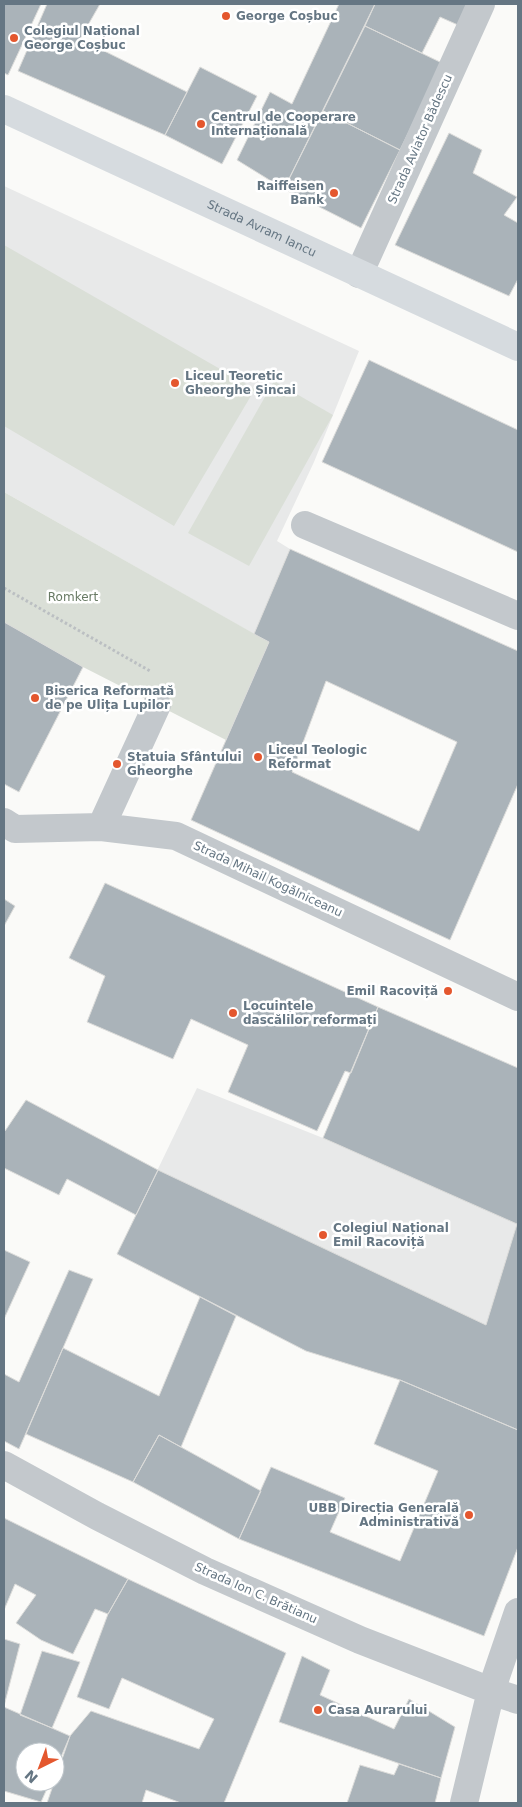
<svg xmlns="http://www.w3.org/2000/svg" width="522" height="1807" viewBox="0 0 522 1807" font-family="'DejaVu Sans',sans-serif">
	<style>
		.built { fill: #e8e9e9 }
		.green { fill: #dadfd7 }
		.building { fill: #aab3b9; stroke: #dcdcda; fill-rule: evenodd }
		.lines { fill: none; stroke-linecap: round; stroke-linejoin: round }
		.path { stroke: #bbbfc2; stroke-width: 3; stroke-dasharray: 2.5 2.5; stroke-linecap: butt }
		.minor { stroke: #c3c8cc; stroke-width: 28 }
		.major { stroke: #d6dbdf; stroke-width: 28 }
		.poi-dot { fill: #e4572e; stroke: #fff; stroke-width: 2 }
		.labels { text-anchor: middle; dominant-baseline: central; stroke-width: 5; stroke-linejoin: round; paint-order: stroke }
		.poi-label { font-size: 12px; font-weight: bold; fill: #657683; stroke: #fff; text-anchor: start }
		.street-label { font-size: 12px; fill: #657683; stroke: #fff }
		.park-label { font-size: 12px; fill: #687a64; stroke: #fff }
	</style>
	<rect width="100%" height="100%" fill="#fafaf8"/>
	<path class="built" d="M 4,186 L 359,351 L 314,462 L 277,541 L 290,549 L 254,634 L 4,492 Z
		M 378,1007 L 518,1068 L 518,1430 L 400,1380 L 306,1351 L 117,1254 L 197,1088 L 323,1138 Z"/>
	<path class="green" d="M 4,245 L 255,389 L 174,526 L 4,426 Z
		M 274,381 L 333,415 L 249,566 L 188,533 Z
		M 4,492 L 269,642 L 226,740 L 83,667 L 4,622 Z"/>
	<path class="building" d="M 4,4 L 41,4 L 8,75 L 4,73 Z
		M 47,4 L 100,4 L 80,39 L 187,92 L 165,135 L 18,71 Z
		M 339,4 L 375,4 L 284,189 L 237,160 L 270,92 L 292,104 Z
		M 375,4 L 468,4 L 458,25 L 440,17 L 422,53 L 365,26 Z
		M 365,26 L 442,63 L 400,150 L 323,111 Z
		M 200,67 L 257,96 L 222,164 L 165,135 Z
		M 323,111 L 400,150 L 361,228 L 284,189 Z
		M 449,133 L 482,150 L 473,173 L 517,197 L 504,215 L 518,223 L 518,279 L 509,296 L 395,245 Z
		M 369,360 L 518,430 L 518,552 L 322,462 Z
		M 290,549 L 518,651 L 518,784 L 450,940 L 191,820 L 269,642 L 254,634 ZM 326,681 L 457,742 L 419,831 L 292,772 Z
		M 4,622 L 83,667 L 19,792 L 4,784 Z
		M 105,883 L 378,1007 L 351,1073 L 345,1071 L 317,1131 L 228,1092 L 248,1045 L 191,1019 L 173,1059 L 87,1022 L 105,976 L 69,958 Z
		M 4,899 L 15,906 L 4,926 Z
		M 378,1007 L 518,1068 L 518,1430 L 400,1380 L 306,1351 L 117,1254 L 158,1170 L 486,1325 L 517,1224 L 323,1138 Z
		M 26,1100 L 158,1170 L 136,1215 L 67,1179 L 59,1195 L 4,1168 L 4,1131 L 5,1131 Z
		M 4,1250 L 30,1262 L 4,1319 Z
		M 69,1270 L 93,1279 L 19,1449 L 4,1441 L 4,1374 L 19,1382 Z
		M 200,1297 L 236,1316 L 181,1447 L 159,1435 L 133,1482 L 26,1434 L 63,1348 L 159,1396 Z
		M 400,1380 L 518,1430 L 518,1547 L 484,1636 L 239,1539 L 271,1467 L 345,1498 L 330,1532 L 400,1561 L 438,1471 L 374,1444 Z
		M 159,1435 L 261,1491 L 239,1539 L 133,1482 Z
		M 4,1518 L 128,1579 L 108,1614 L 95,1609 L 73,1654 L 41,1640 L 16,1623 L 36,1595 L 15,1584 L 4,1610 Z
		M 128,1579 L 286,1653 L 224,1803 L 181,1803 L 146,1790 L 142,1803 L 47,1803 L 70,1736 L 91,1711 L 199,1749 L 214,1719 L 122,1678 L 109,1709 L 77,1697 L 108,1614 Z
		M 4,1639 L 20,1644 L 4,1706 Z
		M 42,1651 L 80,1662 L 52,1728 L 20,1715 Z
		M 302,1656 L 330,1670 L 320,1695 L 394,1729 L 409,1699 L 455,1727 L 441,1778 L 279,1722 Z
		M 4,1707 L 70,1736 L 55,1771 L 55,1752 L 25,1752 L 25,1782 L 50,1782 L 41,1802 L 4,1791 Z
		M 399,1764 L 441,1778 L 435,1803 L 347,1803 L 360,1765 L 394,1775 Z"/>
	<g class="lines">
		<path class="path" d="M 4,588 L 150,671"/>
		<path class="minor" d="M 359,274 L 481,4
			M 305,525 L 518,616
			M 4,822 L 15,829 L 101,827 L 176,836 L 518,997
			M 101,827 L 157,705
			M 4,1465 L 97,1516 L 205,1571 L 360,1640 L 491,1691 L 518,1700
			M 464,1803 L 491,1691 L 518,1612"/>
		<path class="major" id="s1" d="M 4,109 L 518,347"/>
	</g>
	<g class="poi-dot">
		<circle cx="226" cy="16" r="5"/>
		<circle cx="14" cy="38" r="5"/>
		<circle cx="201" cy="124" r="5"/>
		<circle cx="334" cy="193" r="5"/>
		<circle cx="175" cy="383" r="5"/>
		<circle cx="35" cy="698" r="5"/>
		<circle cx="258" cy="757" r="5"/>
		<circle cx="117" cy="764" r="5"/>
		<circle cx="448" cy="991" r="5"/>
		<circle cx="233" cy="1013" r="5"/>
		<circle cx="323" cy="1235" r="5"/>
		<circle cx="469" cy="1515" r="5"/>
		<circle cx="318" cy="1710" r="5"/>
	</g>
	<g class="labels">
		<g class="poi-label">
			<text x="236" y="16">George Coșbuc</text>
			<text x="24" y="31">Colegiul Național<tspan x="24" dy="14">George Coșbuc</tspan></text>
			<text x="211" y="117">Centrul de Cooperare<tspan x="211" dy="14">Internațională</tspan></text>
			<text x="324" y="186" text-anchor="end">Raiffeisen<tspan x="324" dy="14">Bank</tspan></text>
			<text x="185" y="376">Liceul Teoretic<tspan x="185" dy="14">Gheorghe Șincai</tspan></text>
			<text x="45" y="691">Biserica Reformată<tspan x="45" dy="14">de pe Ulița Lupilor</tspan></text>
			<text x="268" y="750">Liceul Teologic<tspan x="268" dy="14">Reformat</tspan></text>
			<text x="127" y="757">Statuia Sfântului<tspan x="127" dy="14">Gheorghe</tspan></text>
			<text x="438" y="991" text-anchor="end">Emil Racoviță</text>
			<text x="243" y="1006">Locuințele<tspan x="243" dy="14">dascălilor reformați</tspan></text>
			<text x="333" y="1228">Colegiul Național<tspan x="333" dy="14">Emil Racoviță</tspan></text>
			<text x="459" y="1508" text-anchor="end">UBB Direcția Generală<tspan x="459" dy="14">Administrativă</tspan></text>
			<text x="328" y="1710">Casa Aurarului</text>
		</g>
		<g class="street-label">
			<text transform="translate(420 139) rotate(-66)">Strada Aviator Bădescu</text>
			<text stroke="none"><textPath href="#s1" startOffset="284">Strada Avram Iancu</textPath></text>
			<text transform="translate(268 879) rotate(25)">Strada Mihail Kogălniceanu</text>
			<text transform="translate(256 1593) rotate(24)">Strada Ion C. Brătianu</text>
		</g>
		<g class="park-label">
			<text x="73" y="597">Romkert</text>
		</g>
	</g>
	<rect width="522" height="1807" fill="none" stroke="#657683" stroke-width="10"/>
	<g transform="translate(40 1767) rotate(222)"><circle r="24" fill="#ffffff" stroke="#c1c8cd"/>
	<path d="M0-4L9 19L0 12L-9 19Z" fill="#e4572e"/>
	<text y="-8" font-size="14" font-weight="bold" text-anchor="middle" fill="#657683">N</text>
	</g>
</svg>
